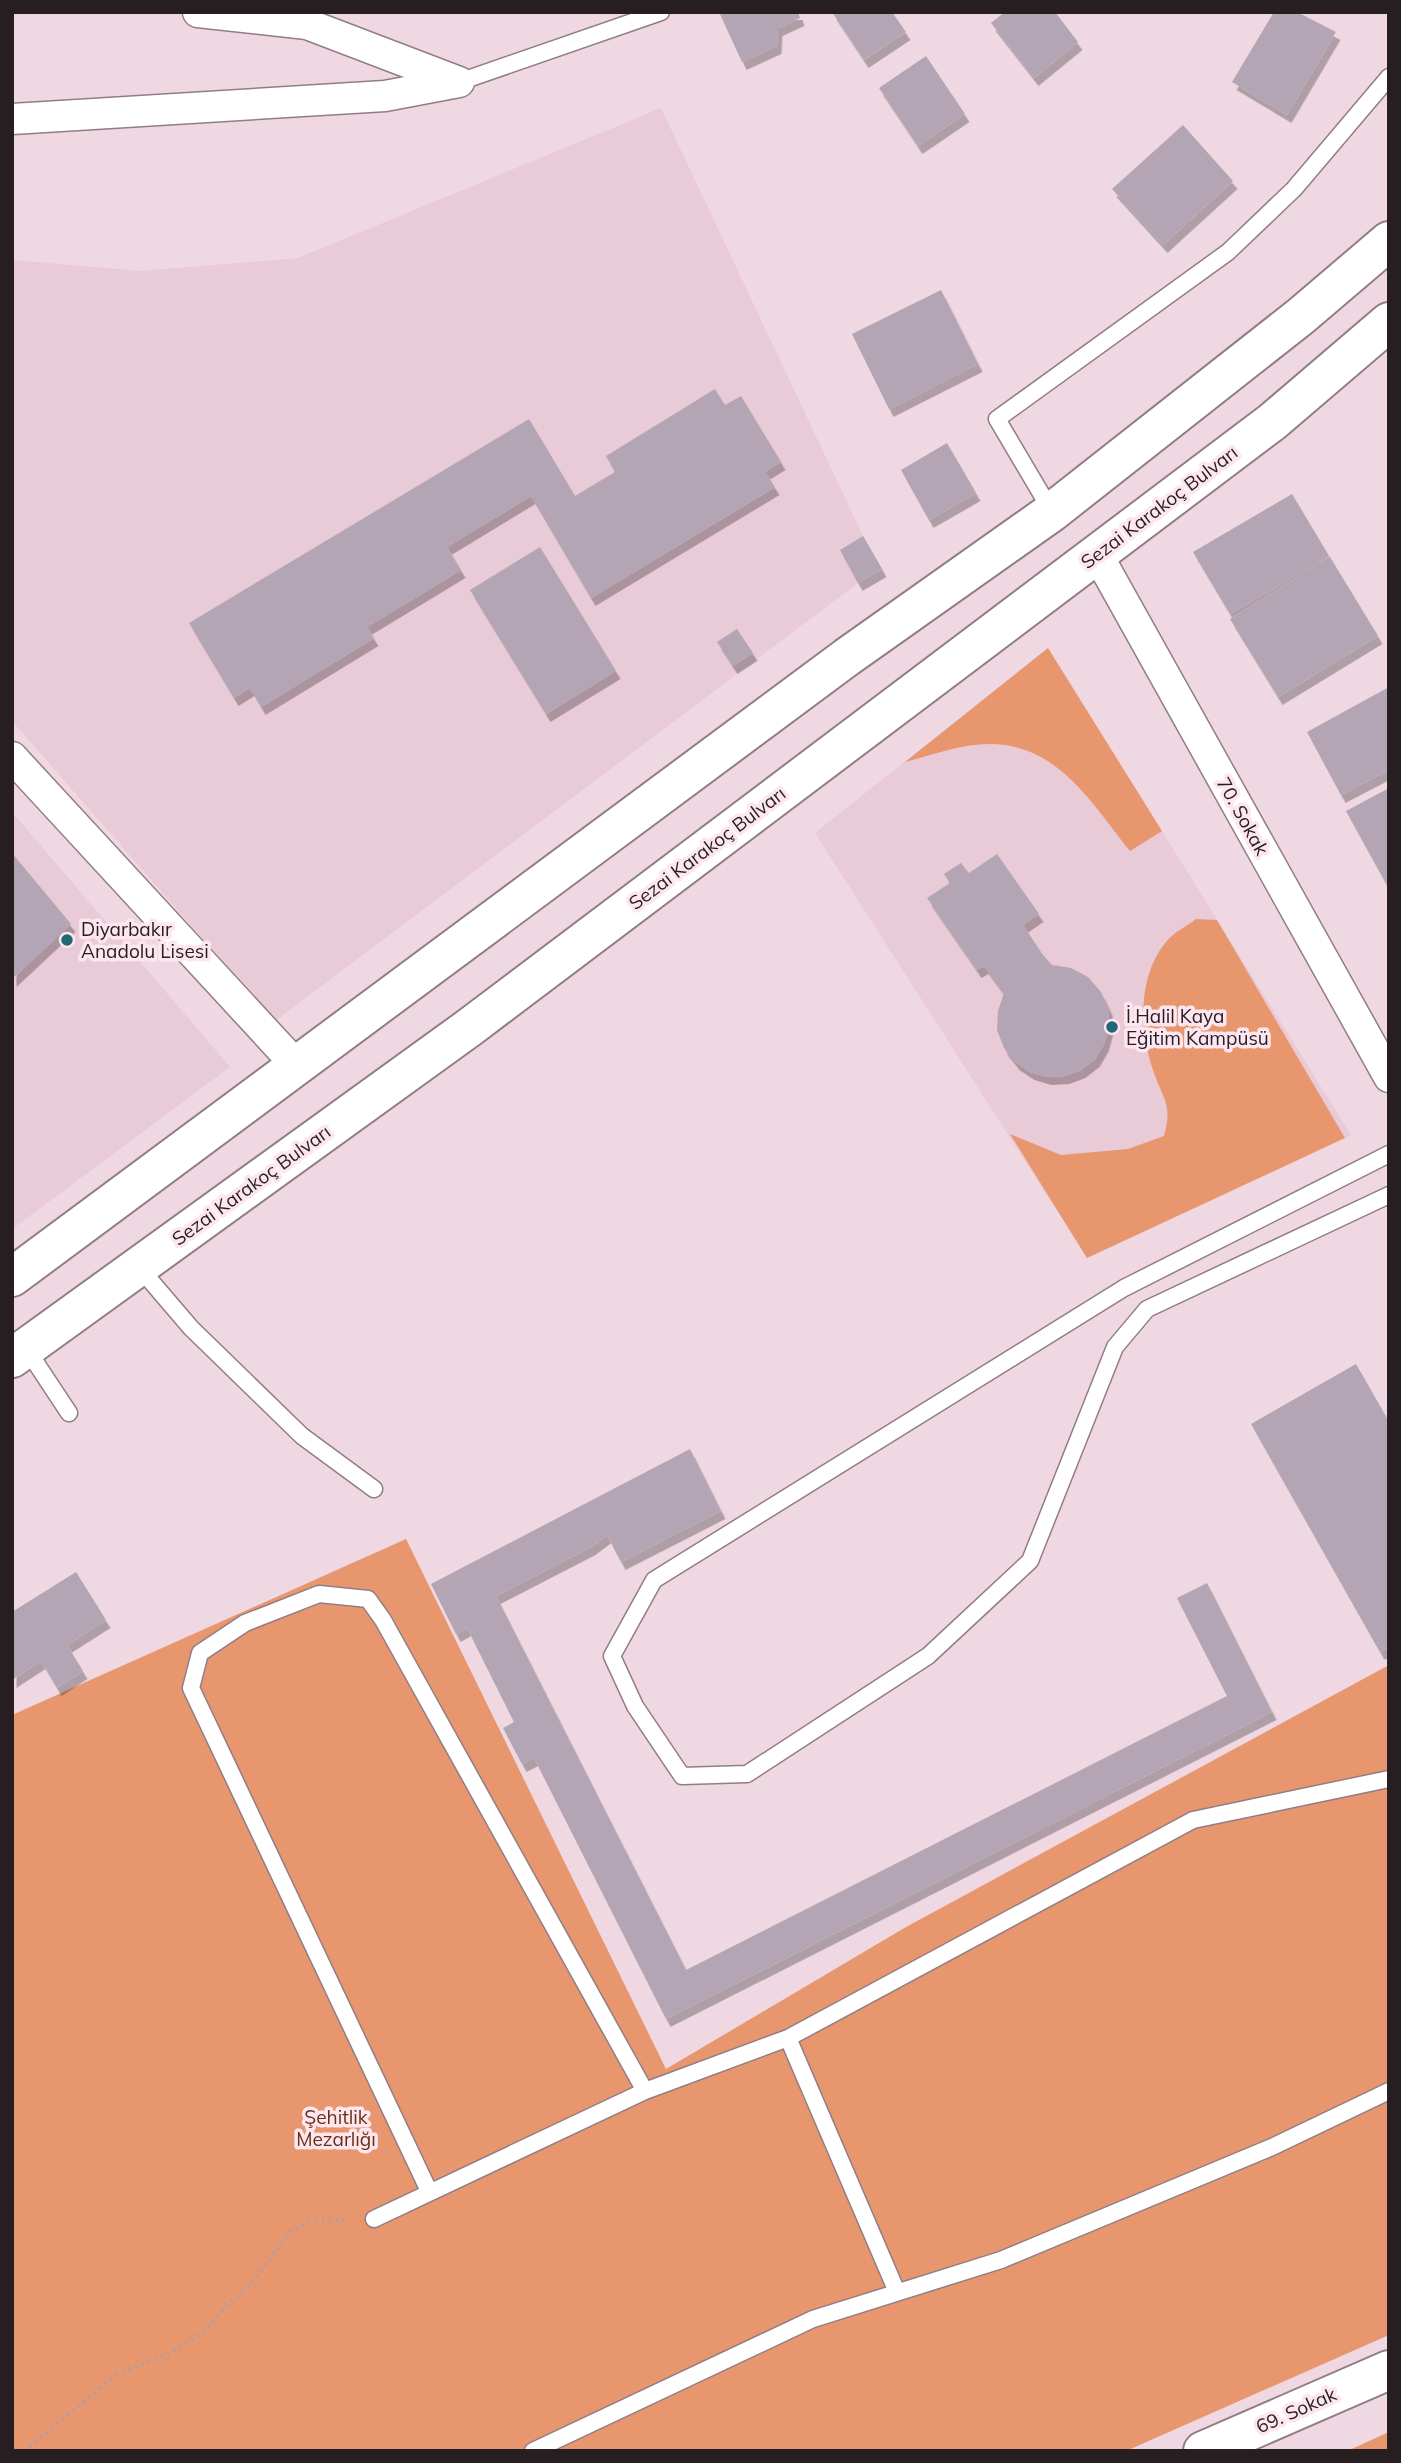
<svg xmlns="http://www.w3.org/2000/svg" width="1401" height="2463" viewBox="0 0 1401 2463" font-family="Mulish,sans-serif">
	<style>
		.built { fill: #e9cad7 }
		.green { fill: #e8966e }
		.building { fill: #b3a5b4; filter: url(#shadow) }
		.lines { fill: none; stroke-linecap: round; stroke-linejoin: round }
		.service-casing { stroke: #917d85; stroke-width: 19 }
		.minor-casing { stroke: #917d85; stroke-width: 33 }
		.tertiary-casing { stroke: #917d85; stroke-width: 42 }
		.path { stroke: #b09ea6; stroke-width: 4.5; stroke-dasharray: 2 5; stroke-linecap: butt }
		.service { stroke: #fff; stroke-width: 16 }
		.minor { stroke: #fff; stroke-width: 30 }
		.tertiary { stroke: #fff; stroke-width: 38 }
		.poi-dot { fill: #1f6875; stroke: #fde6ef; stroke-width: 2.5 }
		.labels { text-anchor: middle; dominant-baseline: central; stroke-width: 7; stroke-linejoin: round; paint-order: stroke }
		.street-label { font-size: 19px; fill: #261e21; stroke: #fde6ef }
		.poi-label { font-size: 19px; fill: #261e21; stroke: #fde6ef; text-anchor: start }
		.park-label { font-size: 19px; fill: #683011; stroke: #fde6ef }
	</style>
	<defs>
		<filter id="shadow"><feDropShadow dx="4.5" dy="8" stdDeviation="0" flood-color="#0004"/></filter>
	</defs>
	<rect width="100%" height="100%" fill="#efd8e2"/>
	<path class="built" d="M 661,108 L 863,536 L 882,569 L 858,583 L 275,1021 L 12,721 L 12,260 L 141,271 L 298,258 Z
		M 1048,648 L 1351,1135 L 1087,1258 L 815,833 Z
		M 12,812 L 230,1067 L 12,1229 Z"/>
	<path class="green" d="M 1048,648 L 1162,831 L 1130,851 C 1092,804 1058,744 990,744 C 961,744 932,755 905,762 Z
		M 1196,919 L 1217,920 L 1345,1138 L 1087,1258 L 1010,1134 L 1061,1155 L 1128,1149 L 1164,1136 C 1173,1104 1163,1100 1153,1070 C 1139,1029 1138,976 1166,942 C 1173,933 1187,926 1196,919 Z
		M 406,1539 L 666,2069 L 906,1927 L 1389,1665 L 1389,2335 L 1126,2451 L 12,2451 L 12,1715 Z
		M 1389,2432 L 1389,2451 L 1347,2451 Z"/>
	<path class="building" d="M 719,12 L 798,12 L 800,18 L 778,28 L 777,46 L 742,62 Z
		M 832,12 L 892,12 L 906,32 L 864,60 Z
		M 1005,12 L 1055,12 L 1078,42 L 1034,78 L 991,23 Z
		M 1274,12 L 1297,12 L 1336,32 L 1287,115 L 1232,82 Z
		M 926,56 L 965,114 L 918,146 L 879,88 Z
		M 1183,125 L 1233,181 L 1163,245 L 1112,189 Z
		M 941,290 L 978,364 L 889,409 L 852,334 Z
		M 715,389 L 725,405 L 741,396 L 781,462 L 765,472 L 775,487 L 591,598 L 531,496 L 447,547 L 461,570 L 367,627 L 374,638 L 261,707 L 250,688 L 234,698 L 189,623 L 529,419 L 575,496 L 615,472 L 606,456 Z
		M 947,443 L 976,493 L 929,520 L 901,470 Z
		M 1292,494 L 1329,556 L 1230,614 L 1193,552 Z
		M 863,536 L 882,569 L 858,583 L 840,550 Z
		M 540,547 L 616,671 L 546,714 L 470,590 Z
		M 1330,557 L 1378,636 L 1278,697 L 1230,619 Z
		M 737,629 L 753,653 L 733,666 L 717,642 Z
		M 1389,687 L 1389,770 L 1341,795 L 1307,732 Z
		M 1389,788 L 1389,889 L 1346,811 Z
		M 12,853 L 71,924 L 12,979 Z
		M 997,854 L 1039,914 L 1023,925 L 1043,955 L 1052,965 L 1071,968 L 1088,977 L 1101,992 L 1108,1008 L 1109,1026 L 1104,1044 L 1095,1059 L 1081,1070 L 1065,1076 L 1047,1077 L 1030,1072 L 1015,1062 L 1004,1048 L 997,1030 L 998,1011 L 1004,993 L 984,966 L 977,970 L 927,898 L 950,883 L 944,874 L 961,863 L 969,873 Z
		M 1356,1364 L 1389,1422 L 1389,1647 L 1380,1652 L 1251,1424 Z
		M 690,1449 L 721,1511 L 621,1562 L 607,1535 L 591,1547 L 496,1596 L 686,1970 L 1227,1696 L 1177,1598 L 1207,1583 L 1272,1712 L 666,2019 L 534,1758 L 522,1764 L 503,1728 L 514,1722 L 467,1628 L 456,1634 L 431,1584 Z
		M 76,1572 L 106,1620 L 67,1645 L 83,1671 L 57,1688 L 41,1661 L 12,1680 L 12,1612 Z"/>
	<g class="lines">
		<g class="service-casing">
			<path id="service" d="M 459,82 L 661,12
				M 1052,512 L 997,419 L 1228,252 L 1294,189 L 1389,77
				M 1389,1154 L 1124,1288 L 654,1580 L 612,1656 L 635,1706 L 682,1776 L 747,1774 L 928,1656 L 1030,1561 L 1115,1347 L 1147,1309 L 1389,1195
				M 138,1266 L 191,1328 L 302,1436 L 374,1489
				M 26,1348 L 69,1413
				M 429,2191 L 191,1688 L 200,1653 L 245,1623 L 319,1594 L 368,1599 L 383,1620 L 645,2091
				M 374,2219 L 645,2091 L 788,2038
				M 897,2292 L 788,2038 L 1193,1820 L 1389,1779
				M 533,2451 L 813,2319 L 1001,2260 L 1272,2147 L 1389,2091"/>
		</g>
		<g class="minor-casing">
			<path id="minor" d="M 198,12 L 307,24 L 459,82
				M 12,119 L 385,96 L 459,82
				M 1097,554 L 1389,1077
				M 12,757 L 298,1067"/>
		</g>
		<g class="tertiary-casing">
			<path id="tertiary" d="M 12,1277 L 847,657 L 1052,512 L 1301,316 L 1389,241
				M 12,1358 L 470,1027 L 1272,422 L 1389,322
				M 1203,2451 L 1389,2370"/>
		</g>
		<path class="path" d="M 24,2451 L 119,2373 L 169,2354 L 205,2331 L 225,2306 L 250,2285 L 291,2231 L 309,2221 L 349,2219"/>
		<use href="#service" class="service"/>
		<use href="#minor" class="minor"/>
		<use href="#tertiary" class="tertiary"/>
	</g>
	<g class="poi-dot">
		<circle cx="67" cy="940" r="7"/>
		<circle cx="1112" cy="1027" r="7"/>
	</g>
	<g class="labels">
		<g class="street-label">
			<text transform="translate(1159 507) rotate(-37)">Sezai Karakoç Bulvarı</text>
			<text transform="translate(1243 816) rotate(61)">70. Sokak</text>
			<text transform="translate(707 848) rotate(-37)">Sezai Karakoç Bulvarı</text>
			<text transform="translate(251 1185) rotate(-36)">Sezai Karakoç Bulvarı</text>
			<text transform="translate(1296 2410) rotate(-24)">69. Sokak</text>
		</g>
		<g class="poi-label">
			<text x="81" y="929">Diyarbakır<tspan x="81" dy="22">Anadolu Lisesi</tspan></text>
			<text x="1126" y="1016">İ.Halil Kaya<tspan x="1126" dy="22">Eğitim Kampüsü</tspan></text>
		</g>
		<g class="park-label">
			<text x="336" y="2117">Şehitlik<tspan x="336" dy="22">Mezarlığı</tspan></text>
		</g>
	</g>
	<rect width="1401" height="2463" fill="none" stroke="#261e21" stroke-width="28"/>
</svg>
